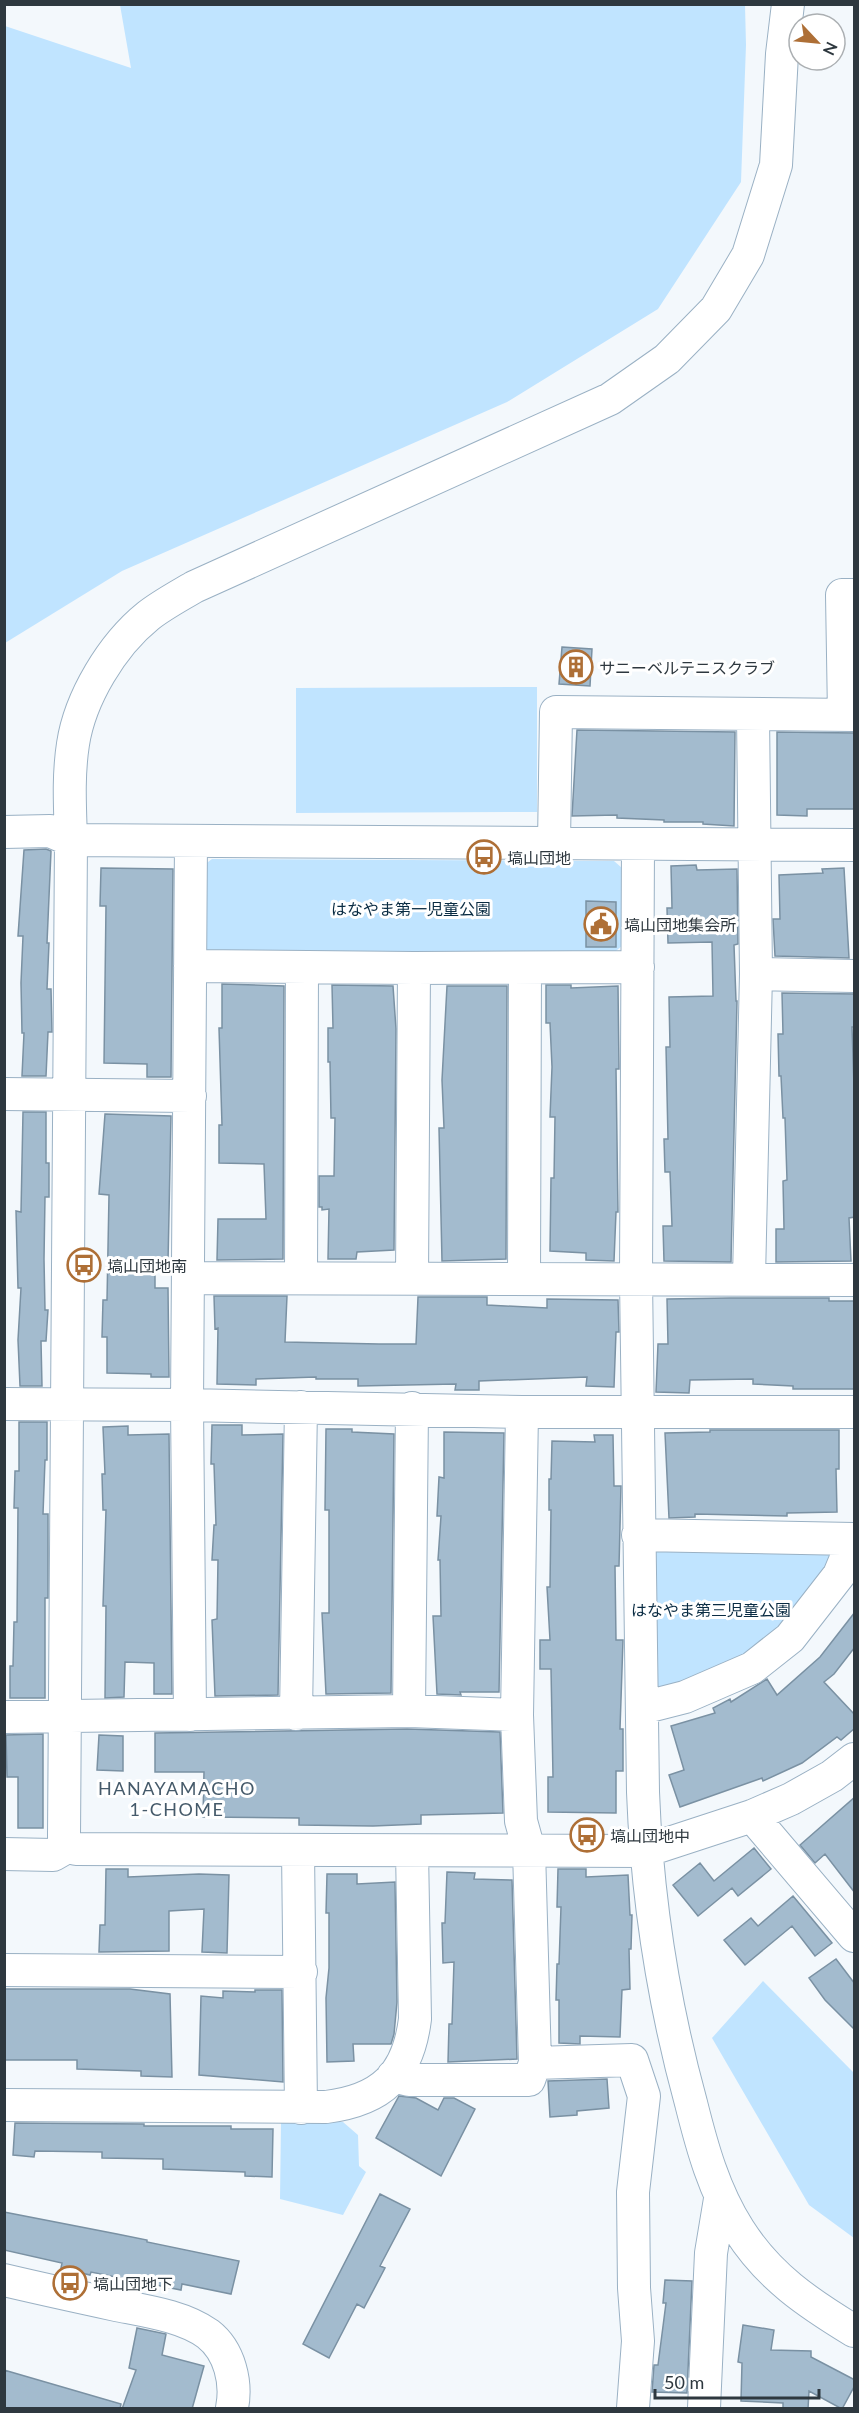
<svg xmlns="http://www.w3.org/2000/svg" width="859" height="2413" viewBox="0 0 859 2413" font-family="Lato,'Noto Sans JP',sans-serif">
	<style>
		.green { fill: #c0e4ff }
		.building { fill: #a3bbce; stroke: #7a91a3; stroke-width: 1.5 }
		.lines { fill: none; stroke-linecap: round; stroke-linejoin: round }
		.minor-casing { stroke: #9ab1c4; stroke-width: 34 }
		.minor { stroke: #fff; stroke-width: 32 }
		.labels { text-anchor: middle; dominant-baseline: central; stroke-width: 6; stroke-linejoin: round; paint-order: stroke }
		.poi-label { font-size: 16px; fill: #2e383f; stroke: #fff; text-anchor: start }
		.park-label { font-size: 16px; fill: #0a2c43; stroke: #fff }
		.neighbourhood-label { font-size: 18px; letter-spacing: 1.5px; fill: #455a6a; stroke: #fff }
	</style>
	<rect width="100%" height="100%" fill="#f3f8fc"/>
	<path class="green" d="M 120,5 L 745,5 L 746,45 L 741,182 L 658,309 L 507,402 L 122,571 L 5,643 L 5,26 L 131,68 Z
		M 537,687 L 537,812 L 296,813 L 296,688 Z
		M 212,859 L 614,861 L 622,868 L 623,945 L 610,956 L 209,955 L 200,945 L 200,868 Z
		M 657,1547 L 830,1549 L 832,1567 L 775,1643 L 662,1690 L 650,1684 L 649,1558 Z
		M 763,1981 L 854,2073 L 854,2238 L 809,2205 L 712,2038 Z
		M 343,2122 L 358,2135 L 359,2166 L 366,2172 L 343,2215 L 280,2199 L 281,2123 Z"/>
	<path class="building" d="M 562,647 L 592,649 L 590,686 L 559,684 Z
		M 577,730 L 735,732 L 734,826 L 703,824 L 703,822 L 664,822 L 664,820 L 617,818 L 617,815 L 572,816 Z
		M 777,732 L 855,733 L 855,809 L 807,809 L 807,816 L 777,815 Z
		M 46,849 L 51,851 L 47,943 L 49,943 L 47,989 L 51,989 L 52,1032 L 48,1032 L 46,1076 L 22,1076 L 24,1033 L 22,1033 L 21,983 L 23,936 L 18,936 L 24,850 Z
		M 696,865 L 697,870 L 737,869 L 738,944 L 734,945 L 736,1001 L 737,1001 L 731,1262 L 664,1261 L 663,1226 L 672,1226 L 670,1172 L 665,1172 L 664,1139 L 668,1139 L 666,1047 L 670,1047 L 669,997 L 713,996 L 712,942 L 668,943 L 667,908 L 672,908 L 671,866 Z
		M 101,868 L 173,869 L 171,1077 L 147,1077 L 147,1064 L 104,1063 L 106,906 L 100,906 Z
		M 844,868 L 849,958 L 775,956 L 773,919 L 780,919 L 779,875 L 823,873 L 822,869 Z
		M 586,901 L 616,902 L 616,947 L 586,947 Z
		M 222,984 L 284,986 L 283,1259 L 217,1260 L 218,1219 L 266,1219 L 264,1164 L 219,1163 L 219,1125 L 222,1125 L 219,1028 L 222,1028 Z
		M 332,985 L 393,986 L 396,1029 L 394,1250 L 357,1252 L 356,1259 L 328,1259 L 329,1209 L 322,1210 L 322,1207 L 319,1207 L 319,1176 L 334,1176 L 335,1118 L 331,1118 L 330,1062 L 328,1062 L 328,1028 L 333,1028 Z
		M 546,985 L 571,985 L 571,988 L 618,986 L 619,1069 L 616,1069 L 618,1212 L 616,1212 L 614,1261 L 586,1260 L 586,1253 L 550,1251 L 551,1178 L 554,1178 L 555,1117 L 550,1117 L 552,1067 L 550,1023 L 546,1023 Z
		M 447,986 L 507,986 L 506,1259 L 442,1261 L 439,1128 L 444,1128 L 442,1080 Z
		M 782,993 L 855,994 L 855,1027 L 852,1027 L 854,1086 L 855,1217 L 849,1218 L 851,1261 L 776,1262 L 776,1229 L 784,1229 L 783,1181 L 787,1180 L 785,1118 L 783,1118 L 781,1076 L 779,1076 L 778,1034 L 783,1034 Z
		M 23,1112 L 46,1112 L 46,1163 L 49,1163 L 49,1197 L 45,1197 L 44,1259 L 45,1310 L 48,1310 L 46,1341 L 41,1341 L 42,1386 L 20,1386 L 18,1340 L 21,1288 L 18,1288 L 16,1211 L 21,1212 Z
		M 105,1114 L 171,1116 L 168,1262 L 155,1262 L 155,1288 L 168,1288 L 169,1377 L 151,1377 L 151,1374 L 107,1373 L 107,1337 L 102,1337 L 103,1300 L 107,1300 L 109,1195 L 99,1194 Z
		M 214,1296 L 287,1296 L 285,1342 L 379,1344 L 416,1344 L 418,1297 L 487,1297 L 487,1305 L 547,1308 L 547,1299 L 618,1300 L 619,1332 L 616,1332 L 614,1387 L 586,1386 L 587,1377 L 479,1381 L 479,1390 L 455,1390 L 456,1384 L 358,1386 L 358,1379 L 316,1379 L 316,1377 L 256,1379 L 256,1385 L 217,1384 L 218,1328 L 215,1329 Z
		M 730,1298 L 829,1298 L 829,1301 L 855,1301 L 855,1389 L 793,1389 L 793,1386 L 753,1384 L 753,1379 L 690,1380 L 689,1393 L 656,1392 L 658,1344 L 668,1344 L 667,1299 Z
		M 19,1422 L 47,1422 L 47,1460 L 45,1460 L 43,1514 L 48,1514 L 48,1598 L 45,1598 L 45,1698 L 10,1698 L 10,1666 L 13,1666 L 14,1622 L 17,1622 L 18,1508 L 14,1508 L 15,1471 L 19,1471 Z
		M 212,1425 L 242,1425 L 242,1435 L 283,1434 L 278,1695 L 215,1696 L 212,1620 L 217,1619 L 218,1560 L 212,1560 L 214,1525 L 216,1525 L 214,1464 L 211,1464 Z
		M 128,1426 L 128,1435 L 169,1434 L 172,1694 L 154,1694 L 154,1663 L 125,1662 L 124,1697 L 105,1698 L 106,1606 L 103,1606 L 106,1510 L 103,1510 L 102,1474 L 105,1474 L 103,1427 Z
		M 326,1429 L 352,1429 L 352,1432 L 394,1434 L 391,1693 L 326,1694 L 322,1613 L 329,1613 L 329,1510 L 325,1510 Z
		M 710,1430 L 839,1430 L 839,1469 L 836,1469 L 837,1512 L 787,1513 L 787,1516 L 695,1514 L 695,1517 L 669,1518 L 665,1433 L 710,1432 Z
		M 444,1432 L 504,1433 L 499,1692 L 460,1692 L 461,1695 L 437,1694 L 433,1616 L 441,1616 L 440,1560 L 438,1560 L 441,1516 L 437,1516 L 439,1477 L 444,1478 Z
		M 594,1435 L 613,1435 L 614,1486 L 621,1486 L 619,1566 L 615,1566 L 616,1640 L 623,1640 L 620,1729 L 623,1729 L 623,1771 L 616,1771 L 616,1813 L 548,1812 L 548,1777 L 553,1777 L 551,1669 L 540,1669 L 540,1640 L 550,1640 L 547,1587 L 550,1587 L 551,1510 L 549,1510 L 549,1479 L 551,1479 L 552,1441 L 595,1442 Z
		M 855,1612 L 855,1647 L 834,1674 L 824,1682 L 855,1715 L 855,1728 L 841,1740 L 837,1737 L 802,1763 L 763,1781 L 762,1778 L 680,1807 L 669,1775 L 684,1770 L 671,1726 L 715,1713 L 713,1708 L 730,1699 L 731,1702 L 767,1679 L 777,1695 L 820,1657 Z
		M 407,1729 L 500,1732 L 503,1813 L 421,1815 L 421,1824 L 373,1826 L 299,1825 L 299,1818 L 203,1817 L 204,1772 L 155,1772 L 155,1733 Z
		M 43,1734 L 43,1828 L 18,1828 L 18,1777 L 7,1777 L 6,1735 Z
		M 99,1735 L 123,1736 L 123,1771 L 97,1770 Z
		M 855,1797 L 855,1893 L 825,1854 L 815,1863 L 800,1845 Z
		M 754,1848 L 771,1869 L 738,1896 L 732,1888 L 698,1916 L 673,1885 L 700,1863 L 714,1881 Z
		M 106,1869 L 128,1869 L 128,1877 L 199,1874 L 229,1875 L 227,1953 L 202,1952 L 204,1909 L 169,1911 L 169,1951 L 99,1952 L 100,1925 L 105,1925 Z
		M 558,1869 L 586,1869 L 586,1877 L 628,1875 L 630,1915 L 632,1915 L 631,1949 L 629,1949 L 630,1989 L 622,1990 L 620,2037 L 580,2036 L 580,2044 L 559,2043 L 559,2000 L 556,2000 L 557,1964 L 559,1964 L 561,1907 L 557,1907 Z
		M 447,1872 L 475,1873 L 474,1879 L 512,1880 L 517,2059 L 448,2062 L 449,2024 L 452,2024 L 454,1962 L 443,1963 L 442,1923 L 445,1923 Z
		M 327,1874 L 357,1874 L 357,1884 L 395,1882 L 397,2002 L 394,2034 L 391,2044 L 353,2044 L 354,2061 L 327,2062 L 326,1998 L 329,1968 L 329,1913 L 326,1913 Z
		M 793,1896 L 832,1943 L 815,1956 L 792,1926 L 745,1965 L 724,1940 L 751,1918 L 758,1926 Z
		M 836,1959 L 855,1984 L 855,2030 L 825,2000 L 809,1978 Z
		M 4,1989 L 130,1989 L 170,1994 L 172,2077 L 141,2076 L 141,2071 L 77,2069 L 77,2060 L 4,2060 Z
		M 255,1990 L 282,1990 L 283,2082 L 199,2075 L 201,1996 L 223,1998 L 223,1991 L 255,1992 Z
		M 607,2079 L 609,2108 L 577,2111 L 577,2115 L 550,2117 L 548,2081 Z
		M 399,2096 L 416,2098 L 438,2110 L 444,2098 L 454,2098 L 475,2109 L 441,2176 L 376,2138 Z
		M 15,2123 L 144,2124 L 144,2126 L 231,2126 L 231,2129 L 273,2129 L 272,2177 L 245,2176 L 245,2172 L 163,2169 L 163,2159 L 102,2158 L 102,2152 L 35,2151 L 34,2157 L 13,2155 Z
		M 380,2194 L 410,2209 L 380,2266 L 385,2268 L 364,2308 L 357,2304 L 329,2358 L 303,2344 Z
		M 4,2212 L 117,2234 L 147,2240 L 147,2242 L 239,2261 L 231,2294 L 182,2284 L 181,2290 L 91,2272 L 90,2275 L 61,2268 L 62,2263 L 4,2250 Z
		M 665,2280 L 692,2281 L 687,2393 L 652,2392 L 654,2365 L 658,2365 L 666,2303 L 663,2303 Z
		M 743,2325 L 774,2330 L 771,2350 L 811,2351 L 811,2357 L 855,2380 L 855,2385 L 842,2409 L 809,2391 L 808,2409 L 783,2408 L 783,2403 L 741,2401 L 742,2363 L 738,2362 Z
		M 137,2328 L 166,2334 L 162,2355 L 204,2366 L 192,2409 L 122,2409 L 136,2370 L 129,2368 Z
		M 4,2370 L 121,2404 L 120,2409 L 4,2409 Z"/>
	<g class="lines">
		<g class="minor-casing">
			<path id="minor" d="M 844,715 L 842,595 L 854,595
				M 4,832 L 50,831 L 71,840 C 70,808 68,776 73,744 C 80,698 112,645 148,616 C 162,605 179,596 194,587 L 610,399 L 667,359 L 716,309 L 748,255 L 776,165 L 782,54 L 788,4
				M 554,843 L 556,712 L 854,715
				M 638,844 L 636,1279 L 643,1792 C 647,1898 663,2001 691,2103 C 702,2147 714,2191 739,2230 C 769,2277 808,2303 854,2331
				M 854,845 L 71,840 L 64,1837 L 67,1847 L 76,1849 L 645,1851 L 752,1816 L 791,1799 L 832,1776 L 854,1759
				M 190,966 L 414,968 L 638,967
				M 756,974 L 854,976
				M 4,1094 L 190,1096
				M 189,1278 L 854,1280
				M 301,1278 L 302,967
				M 412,1278 L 414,968
				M 749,1278 L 756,974 L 753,715
				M 524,1279 L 525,968
				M 4,1404 L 187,1405 L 522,1412 L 854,1412
				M 638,1535 L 854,1539
				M 642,1708 L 685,1697 L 752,1668 L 790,1638 L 839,1575 L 854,1539
				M 409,1711 L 412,1408
				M 296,1714 L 301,1407
				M 190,1715 L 187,1405 L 191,841
				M 4,1717 L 409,1711 L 517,1715
				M 752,1816 L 854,1936
				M 298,1850 L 301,2108
				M 4,1854 L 53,1855 L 67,1847
				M 4,1970 L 301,1972
				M 535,2063 L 632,2060 L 644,2096 L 633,2192 L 634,2288 L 638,2341 L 633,2408
				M 393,2076 L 409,2080 L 529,2080 L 535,2063 L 529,1850 L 521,1821 L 517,1715 L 522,1412
				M 4,2105 L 326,2107 C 382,2100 408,2075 415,2019 L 412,1851
				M 4,2280 C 42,2289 79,2297 116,2305 C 146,2311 183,2316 208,2334 C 230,2351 237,2383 232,2408
				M 704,2408 L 711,2253 L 720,2199"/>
		</g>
		<use href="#minor" class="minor"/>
	</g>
	<defs>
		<g id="building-ring" transform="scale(1.725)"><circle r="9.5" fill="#fff" stroke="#ae6f36" stroke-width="1.5"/><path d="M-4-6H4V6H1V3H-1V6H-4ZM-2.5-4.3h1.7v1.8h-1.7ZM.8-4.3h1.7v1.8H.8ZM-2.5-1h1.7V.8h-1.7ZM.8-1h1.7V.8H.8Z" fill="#ae6f36"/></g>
		<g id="bus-ring" transform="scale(1.725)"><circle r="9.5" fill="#fff" stroke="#ae6f36" stroke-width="1.5"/><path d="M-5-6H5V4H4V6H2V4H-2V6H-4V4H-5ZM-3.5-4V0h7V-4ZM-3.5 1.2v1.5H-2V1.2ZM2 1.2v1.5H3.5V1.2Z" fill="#ae6f36"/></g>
		<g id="civic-ring" transform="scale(1.725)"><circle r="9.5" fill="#fff" stroke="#ae6f36" stroke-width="1.5"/><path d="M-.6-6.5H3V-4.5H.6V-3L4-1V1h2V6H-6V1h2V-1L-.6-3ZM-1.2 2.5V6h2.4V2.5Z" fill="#ae6f36"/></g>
	</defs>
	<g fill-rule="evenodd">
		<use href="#building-ring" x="576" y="667"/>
		<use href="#bus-ring" x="484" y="857"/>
		<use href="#civic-ring" x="601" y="924"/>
		<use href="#bus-ring" x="84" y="1265"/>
		<use href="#bus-ring" x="587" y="1835"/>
		<use href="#bus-ring" x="70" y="2283"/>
	</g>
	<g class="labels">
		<g class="poi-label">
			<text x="599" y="667">サニーベルテニスクラブ</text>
			<text x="507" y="857">塙山団地</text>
			<text x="624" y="924">塙山団地集会所</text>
			<text x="107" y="1265">塙山団地南</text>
			<text x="610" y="1835">塙山団地中</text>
			<text x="93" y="2283">塙山団地下</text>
		</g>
		<g class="park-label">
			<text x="411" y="908">はなやま第一児童公園</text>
			<text x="711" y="1609">はなやま第三児童公園</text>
		</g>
		<g class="neighbourhood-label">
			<text x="177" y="1788">HANAYAMACHO<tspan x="177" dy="21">1-CHOME</tspan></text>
		</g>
	</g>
	<rect width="859" height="2413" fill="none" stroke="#2e383f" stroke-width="12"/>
	<g transform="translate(817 42) rotate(116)"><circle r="28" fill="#ffffff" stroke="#abafb2" stroke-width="1.5"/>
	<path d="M0-4.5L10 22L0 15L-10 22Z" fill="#ae6f36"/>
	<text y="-9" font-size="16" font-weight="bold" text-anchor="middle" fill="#2e383f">N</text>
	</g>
	<path d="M655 2389v9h164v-9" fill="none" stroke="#2e383f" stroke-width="3"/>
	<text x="664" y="2389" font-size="18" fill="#2e383f" stroke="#ffffff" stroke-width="4.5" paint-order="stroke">50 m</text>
</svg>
